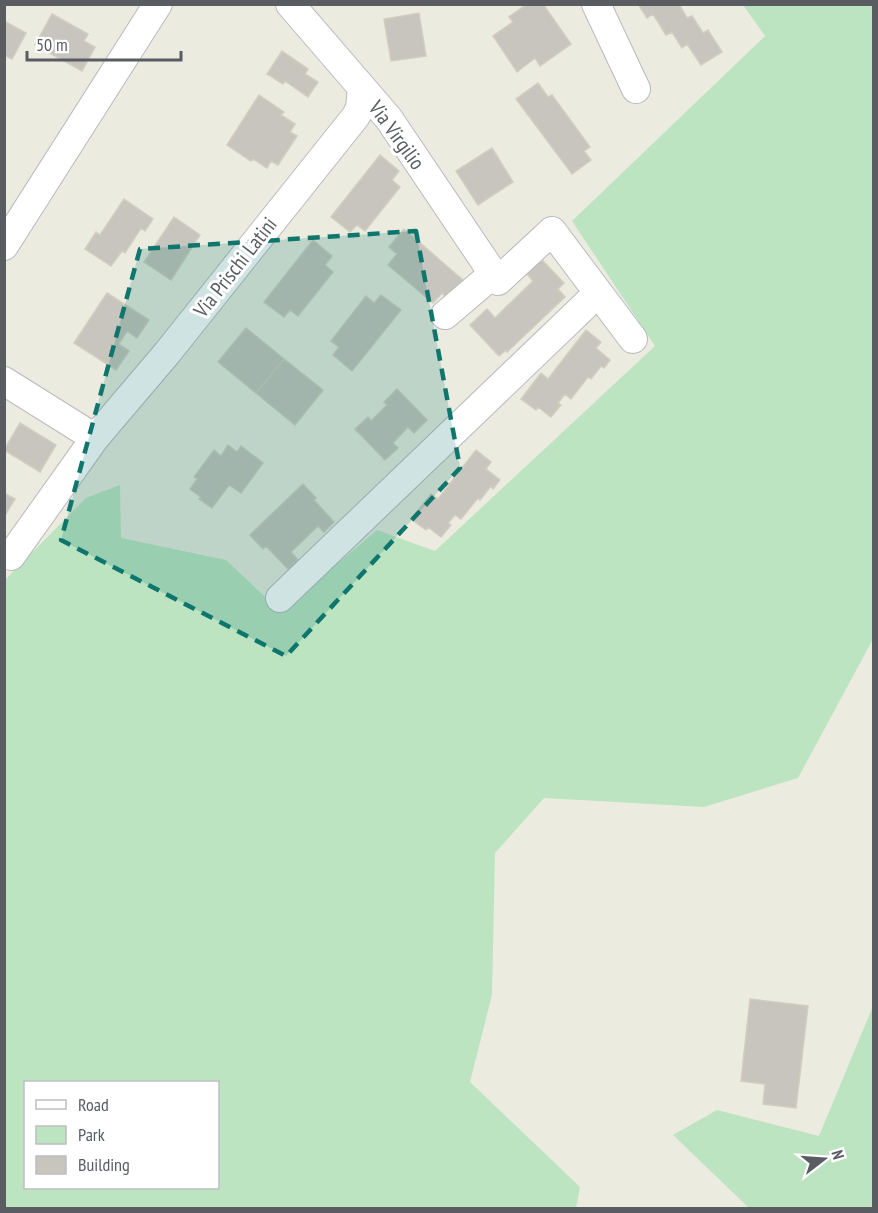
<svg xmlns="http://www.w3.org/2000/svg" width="878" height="1213" viewBox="0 0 878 1213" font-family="'PT Sans Narrow',sans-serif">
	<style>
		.green { fill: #bce4c1; fill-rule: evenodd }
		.building { fill: #c7c5bd; stroke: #d1cdbf; stroke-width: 1.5 }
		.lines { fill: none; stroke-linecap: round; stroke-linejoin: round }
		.minor-casing { stroke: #b8babf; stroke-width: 30 }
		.minor { stroke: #fff; stroke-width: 28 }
		.marked { fill: #0f766e; fill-opacity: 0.2; stroke: #0f766e; stroke-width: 4.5; stroke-dasharray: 12 8; stroke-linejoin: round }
		.labels { text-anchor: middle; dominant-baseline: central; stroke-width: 6; stroke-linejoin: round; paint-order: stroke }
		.street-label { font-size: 21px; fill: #595c61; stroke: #fff }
	</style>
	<rect width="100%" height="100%" fill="#ecebe0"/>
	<path class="green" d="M 743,5 L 873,5 L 873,639 L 798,778 L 704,807 L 544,798 L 495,853 L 492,995 L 470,1082 L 580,1187 L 576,1208 L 5,1208 L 4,581 L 86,498 L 120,485 L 121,538 L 226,560 L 281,612 L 377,530 L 435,551 L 655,346 L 572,221 L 765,36 ZM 26,1082 L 218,1082 L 218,1188 L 26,1188 Z
		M 873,1006 L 873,1208 L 749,1208 L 673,1135 L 717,1110 L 819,1136 Z"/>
	<path class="building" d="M 527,4 L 543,4 L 571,44 L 540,66 L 535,58 L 517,72 L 493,36 L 513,22 L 509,17 Z
		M 638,4 L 679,4 L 687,18 L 692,16 L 703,33 L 708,30 L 722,52 L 701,65 L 687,44 L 682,48 L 672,32 L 666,35 L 653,14 L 647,18 Z
		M 419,13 L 426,56 L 391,61 L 384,19 Z
		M 52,14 L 88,34 L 84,41 L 95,47 L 82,71 L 35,45 Z
		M 4,21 L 26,33 L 12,59 L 4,55 Z
		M 282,51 L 308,69 L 305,74 L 318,82 L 308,97 L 285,81 L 283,84 L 267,74 Z
		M 538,83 L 548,97 L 552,95 L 590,147 L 584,151 L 591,160 L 572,174 L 516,99 Z
		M 259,95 L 284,112 L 281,115 L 295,124 L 290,132 L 297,136 L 278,165 L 271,161 L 267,168 L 253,159 L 251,161 L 227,145 Z
		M 492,148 L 513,182 L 478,205 L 456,171 Z
		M 380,155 L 399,171 L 392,180 L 400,187 L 365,231 L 357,225 L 350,232 L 331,217 Z
		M 124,199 L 153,219 L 145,231 L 141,228 L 125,253 L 122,251 L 111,266 L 85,249 L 96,232 L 100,235 Z
		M 174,217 L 200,235 L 171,280 L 144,262 Z
		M 404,229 L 464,281 L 448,299 L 442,293 L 433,303 L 388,265 L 397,254 L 389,247 Z
		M 313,240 L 332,256 L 325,265 L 333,272 L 298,316 L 290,310 L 284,317 L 264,302 Z
		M 542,260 L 564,283 L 558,289 L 565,297 L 507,352 L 506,350 L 499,356 L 470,325 L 487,309 L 495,318 L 533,281 L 527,274 Z
		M 107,293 L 149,320 L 137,338 L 127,331 L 119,344 L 129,351 L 116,370 L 74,343 Z
		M 381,295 L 401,310 L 352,371 L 333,355 L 339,347 L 331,341 L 366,296 L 374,303 Z
		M 246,328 L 284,359 L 256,393 L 218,362 Z
		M 586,330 L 601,342 L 596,348 L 610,360 L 604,368 L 601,366 L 591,379 L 588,377 L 571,399 L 565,394 L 558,403 L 561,405 L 551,417 L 538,407 L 536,410 L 521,399 L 541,373 L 548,379 Z
		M 284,359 L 323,390 L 295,425 L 256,393 Z
		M 397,389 L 427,420 L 414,433 L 408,427 L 393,443 L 398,448 L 385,460 L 355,429 L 368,417 L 371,421 L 387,405 L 384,402 Z
		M 20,423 L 56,445 L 40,472 L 4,450 Z
		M 228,445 L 237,452 L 241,446 L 263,463 L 241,493 L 229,485 L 212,508 L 199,499 L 201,497 L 190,489 L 197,479 L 194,477 L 214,450 L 221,456 Z
		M 476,450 L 491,462 L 486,469 L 500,480 L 493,489 L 491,486 L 480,500 L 478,498 L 461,519 L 455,515 L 448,523 L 451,525 L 441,537 L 428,527 L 426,530 L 411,519 L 431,494 L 438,499 Z
		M 303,484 L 316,498 L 314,500 L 334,522 L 324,532 L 318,526 L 291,552 L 298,560 L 288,569 L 266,546 L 263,549 L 250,535 Z
		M 4,493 L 15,499 L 4,517 Z
		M 750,999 L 808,1006 L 796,1108 L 763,1104 L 765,1084 L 741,1081 Z"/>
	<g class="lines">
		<g class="minor-casing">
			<path id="minor" d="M 290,4 L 389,119 L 498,281 L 552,231 L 633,339
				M 596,4 L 636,89
				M 4,246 L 158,4
				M 445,315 L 493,274
				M 4,381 L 95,438
				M 11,556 L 95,438 L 168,352 L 356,116 L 360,108 L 362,88
				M 280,598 L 598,293"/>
		</g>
		<use href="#minor" class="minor"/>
	</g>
	<path class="marked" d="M 416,231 L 460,468 L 286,656 L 61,540 L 140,249 Z"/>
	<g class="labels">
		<g class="street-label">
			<text transform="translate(397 135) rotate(54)">Via Virgilio</text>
			<text transform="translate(235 267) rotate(-52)">Via Prischi Latini</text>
		</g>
	</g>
	<rect width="878" height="1213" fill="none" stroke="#595c61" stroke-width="12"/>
	<rect x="24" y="1081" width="195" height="108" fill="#ffffff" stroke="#bdbec0" stroke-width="1.5"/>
	<rect x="36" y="1100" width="30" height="9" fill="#ffffff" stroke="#bdbec0" stroke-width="1.5"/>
	<text x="78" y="1111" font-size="18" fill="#595c61">Road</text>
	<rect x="36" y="1126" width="30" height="18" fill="#bce4c1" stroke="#bdbec0" stroke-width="1.5"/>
	<text x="78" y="1141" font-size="18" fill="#595c61">Park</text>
	<rect x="36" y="1156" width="30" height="18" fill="#c7c5bd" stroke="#bdbec0" stroke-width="1.5"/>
	<text x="78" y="1171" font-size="18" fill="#595c61">Building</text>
	<g transform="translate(824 1159) rotate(73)" stroke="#ffffff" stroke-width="4.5" paint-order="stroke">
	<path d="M0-4.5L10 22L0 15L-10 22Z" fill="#595c61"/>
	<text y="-9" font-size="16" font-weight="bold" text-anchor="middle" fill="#595c61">N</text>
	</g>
	<path d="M27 51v9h154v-9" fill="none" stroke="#595c61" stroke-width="3"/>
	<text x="36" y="51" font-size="18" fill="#595c61" stroke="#ffffff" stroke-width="4.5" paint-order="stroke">50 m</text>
</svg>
